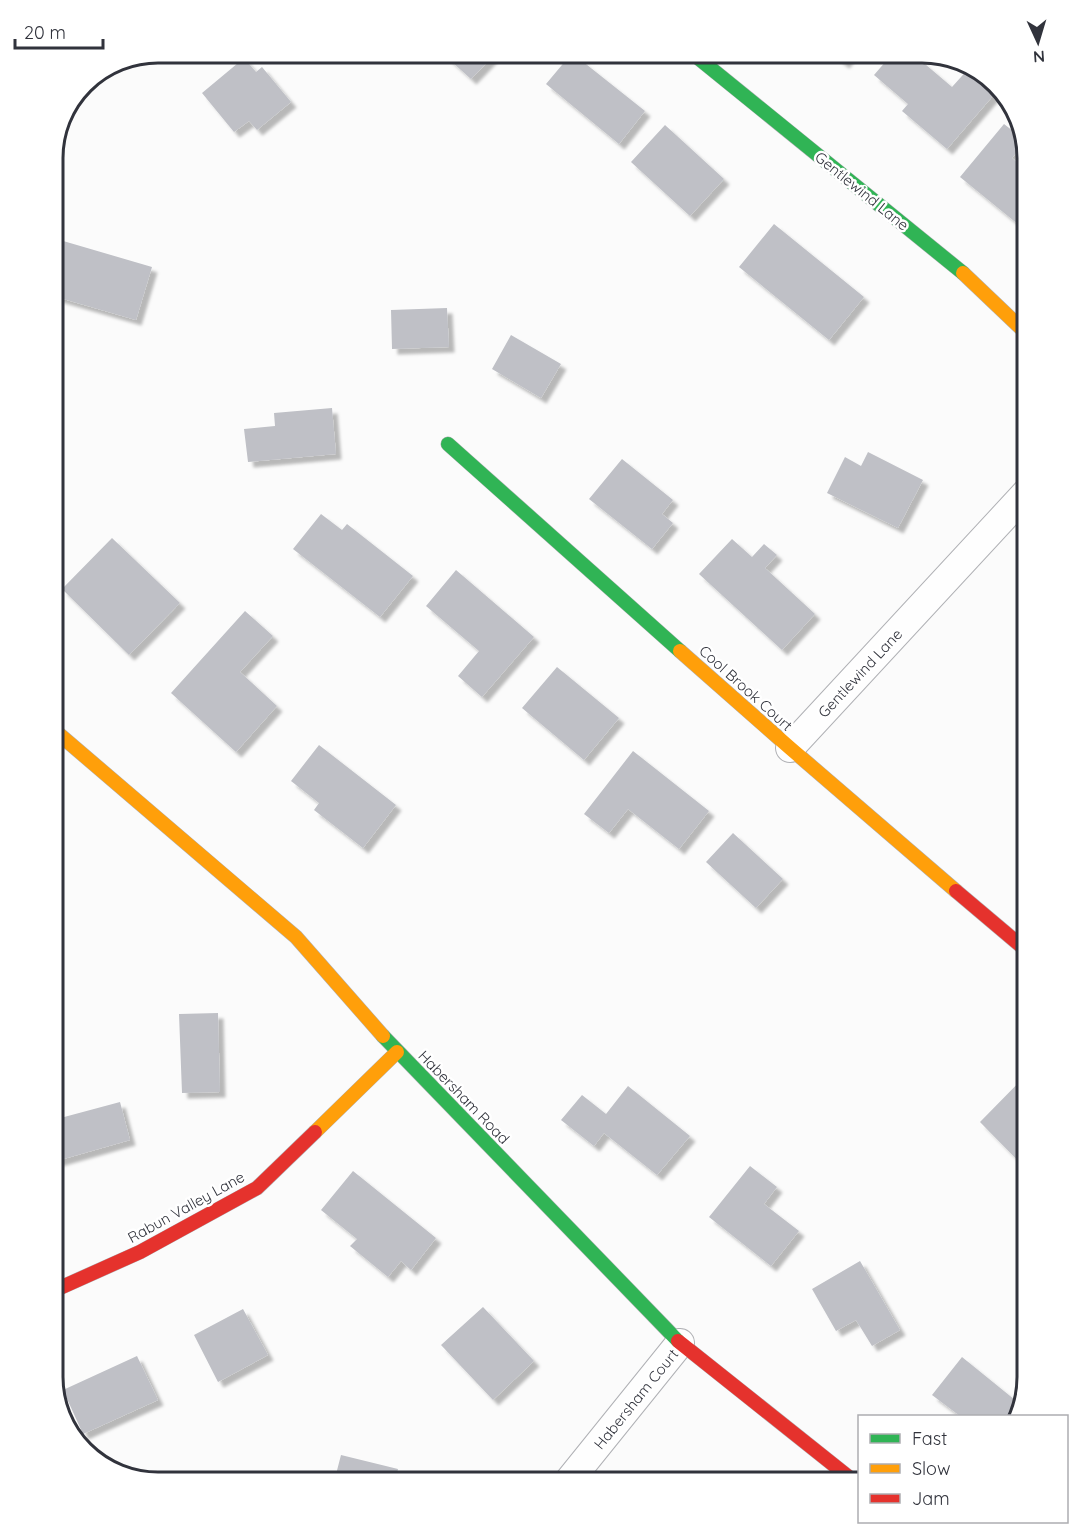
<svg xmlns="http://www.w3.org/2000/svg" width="1080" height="1535" viewBox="0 0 1080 1535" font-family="Quicksand,sans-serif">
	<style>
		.building { fill: #bfc0c6; filter: url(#shadow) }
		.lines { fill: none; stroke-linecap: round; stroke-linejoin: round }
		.street-casing { stroke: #b0b1b5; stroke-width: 30 }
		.fast-casing { stroke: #b0b1b5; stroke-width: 15 }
		.slow-casing { stroke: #b0b1b5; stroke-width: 15 }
		.jam-casing { stroke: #b0b1b5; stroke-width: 15 }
		.street { stroke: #fefefe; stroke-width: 28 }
		.fast { stroke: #30b455; stroke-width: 14 }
		.slow { stroke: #ff9f0a; stroke-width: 14 }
		.jam { stroke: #e5322d; stroke-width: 14 }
		.labels { text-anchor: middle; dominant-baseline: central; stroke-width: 5; stroke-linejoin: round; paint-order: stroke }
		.street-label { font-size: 15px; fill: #31333c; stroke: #fff }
		.rim { fill: none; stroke: #31333c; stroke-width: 3 }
	</style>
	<defs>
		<filter id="shadow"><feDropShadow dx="5.5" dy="5.5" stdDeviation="1.5" flood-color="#0004"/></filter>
	</defs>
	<rect width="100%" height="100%" fill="#fbfbfb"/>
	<path class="building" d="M 442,53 L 496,53 L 471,79 Z
		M 572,53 L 645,111 L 619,144 L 546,84 Z
		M 831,53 L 852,53 L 844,63 Z
		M 893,53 L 912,53 L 952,87 L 970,67 L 980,70 L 998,90 L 947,149 L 902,111 L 908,104 L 874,75 Z
		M 244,58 L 256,72 L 262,67 L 291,102 L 257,130 L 249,121 L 234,132 L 202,93 Z
		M 1004,124 L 1022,138 L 1024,144 L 1012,158 L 1027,171 L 1027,225 L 1024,229 L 960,177 Z
		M 665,125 L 724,179 L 690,216 L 631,162 Z
		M 774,224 L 864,297 L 829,340 L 739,267 Z
		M 53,238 L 152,267 L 136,320 L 53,296 Z
		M 447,308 L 449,347 L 392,349 L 391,310 Z
		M 511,335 L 561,364 L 541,398 L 492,369 Z
		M 332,408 L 336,454 L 248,462 L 244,429 L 275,426 L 274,413 Z
		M 868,452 L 923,480 L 898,528 L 827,493 L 845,457 L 861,466 Z
		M 622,459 L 673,500 L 662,514 L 673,523 L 652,549 L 589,499 Z
		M 321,514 L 342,530 L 347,524 L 413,576 L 380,617 L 293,549 Z
		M 112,538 L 180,603 L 129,655 L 62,589 Z
		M 732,539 L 752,557 L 764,544 L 777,555 L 765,568 L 815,614 L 782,650 L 699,574 Z
		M 456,570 L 534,637 L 482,697 L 458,676 L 479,651 L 426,606 Z
		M 245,611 L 273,636 L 240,672 L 277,706 L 236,752 L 171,693 Z
		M 557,667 L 619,718 L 584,760 L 522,708 Z
		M 319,745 L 396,805 L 363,848 L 314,810 L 319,803 L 291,781 Z
		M 633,751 L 709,811 L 679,849 L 628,809 L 609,833 L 584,814 Z
		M 1027,814 L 1027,856 L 1023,856 L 1018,815 Z
		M 733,833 L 783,879 L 756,908 L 706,862 Z
		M 218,1013 L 220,1092 L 182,1093 L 179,1014 Z
		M 1027,1074 L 1027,1170 L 980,1122 Z
		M 628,1086 L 690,1136 L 657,1175 L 604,1133 L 594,1146 L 561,1120 L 582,1095 L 606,1114 Z
		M 120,1102 L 130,1140 L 53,1162 L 53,1120 Z
		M 750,1166 L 777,1187 L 764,1204 L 799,1231 L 771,1266 L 709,1217 Z
		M 353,1171 L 436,1238 L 411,1270 L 401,1261 L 388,1277 L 350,1246 L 357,1239 L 321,1210 Z
		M 860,1261 L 900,1330 L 872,1346 L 856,1320 L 836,1331 L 812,1289 Z
		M 483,1307 L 534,1361 L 493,1400 L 441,1345 Z
		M 243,1309 L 268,1355 L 218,1382 L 194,1335 Z
		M 137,1356 L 158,1400 L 83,1434 L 63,1390 Z
		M 962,1357 L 1020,1404 L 1017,1416 L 960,1416 L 932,1395 Z
		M 341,1455 L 398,1469 L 395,1482 L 334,1482 Z"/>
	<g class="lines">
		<g class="street-casing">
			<path id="street" d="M 790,748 L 1027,492
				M 568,1482 L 680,1343"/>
		</g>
		<g class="fast-casing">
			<path id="fast" d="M 692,53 L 963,273
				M 448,444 L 680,651
				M 383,1036 L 678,1341"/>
		</g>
		<g class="slow-casing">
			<path id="slow" d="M 963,273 L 1027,334
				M 680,651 L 790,748 L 956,891
				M 53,729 L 296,937 L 383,1036
				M 315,1132 L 397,1052"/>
		</g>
		<g class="jam-casing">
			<path id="jam" d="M 956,891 L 1027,951
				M 53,1291 L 140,1252 L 257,1188 L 315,1132
				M 678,1341 L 855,1482"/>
		</g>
		<use href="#street" class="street"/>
		<use href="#fast" class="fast"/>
		<use href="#slow" class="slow"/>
		<use href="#jam" class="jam"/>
	</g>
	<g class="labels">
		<g class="street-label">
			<text transform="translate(862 191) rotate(39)">Gentlewind Lane</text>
			<text transform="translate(860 673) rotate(-47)">Gentlewind Lane</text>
			<text transform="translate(746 688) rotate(42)">Cool Brook Court</text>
			<text transform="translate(464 1097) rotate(46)">Habersham Road</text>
			<text transform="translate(186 1207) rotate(-29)">Rabun Valley Lane</text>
			<text transform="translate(636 1399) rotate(-51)">Habersham Court</text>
		</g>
	</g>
	<path d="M0 0H1080V1535H0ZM158 63H922A95 95 0 0 1 1017 158V1377A95 95 0 0 1 922 1472H158A95 95 0 0 1 63 1377V158A95 95 0 0 1 158 63Z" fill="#fff" fill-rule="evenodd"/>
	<path class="rim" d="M158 63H922A95 95 0 0 1 1017 158V1377A95 95 0 0 1 922 1472H158A95 95 0 0 1 63 1377V158A95 95 0 0 1 158 63Z"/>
	<rect x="858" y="1415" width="210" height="108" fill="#ffffff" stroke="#adadb1" stroke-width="1.5"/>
	<rect x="870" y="1434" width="30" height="9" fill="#30b455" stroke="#adadb1" stroke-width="1.5"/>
	<text x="912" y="1445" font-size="18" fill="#31333c">Fast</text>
	<rect x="870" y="1464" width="30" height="9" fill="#ff9f0a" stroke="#adadb1" stroke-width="1.5"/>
	<text x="912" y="1475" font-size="18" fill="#31333c">Slow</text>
	<rect x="870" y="1494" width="30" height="9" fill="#e5322d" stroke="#adadb1" stroke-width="1.5"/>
	<text x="912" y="1505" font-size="18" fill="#31333c">Jam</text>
	<g transform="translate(1038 42) rotate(176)" stroke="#ffffff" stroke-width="4.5" paint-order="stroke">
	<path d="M0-4.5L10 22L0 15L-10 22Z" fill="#31333c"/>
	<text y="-9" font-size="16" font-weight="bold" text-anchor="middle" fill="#31333c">N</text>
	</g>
	<path d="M15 39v9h88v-9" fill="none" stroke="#31333c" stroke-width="3"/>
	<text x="24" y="39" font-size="18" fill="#31333c" stroke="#ffffff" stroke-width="4.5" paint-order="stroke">20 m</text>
</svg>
